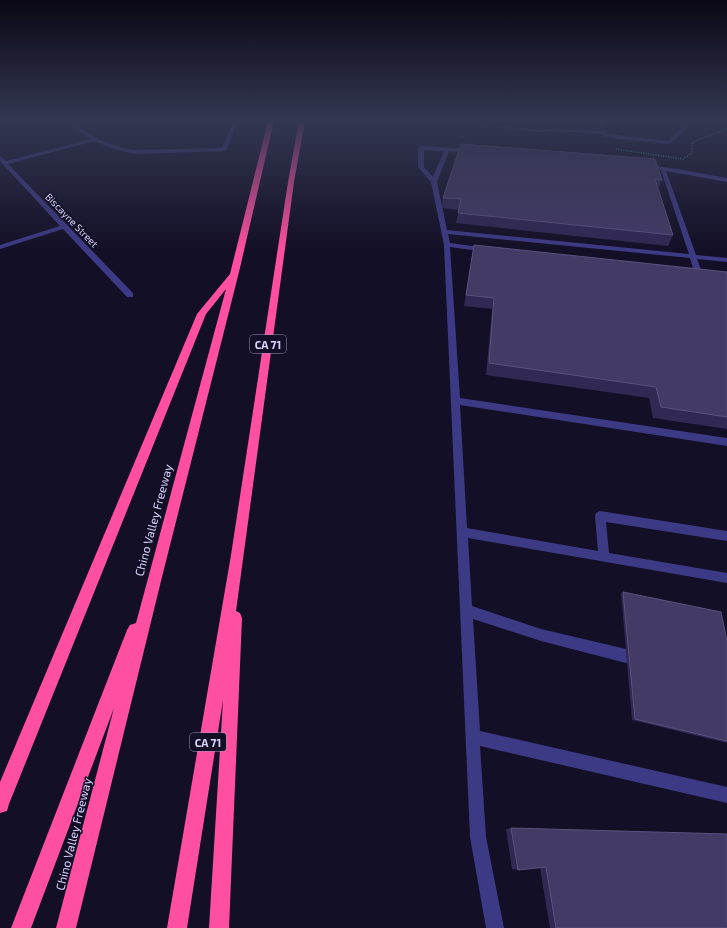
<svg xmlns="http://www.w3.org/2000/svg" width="727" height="928" viewBox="0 0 727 928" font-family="'Exo 2',sans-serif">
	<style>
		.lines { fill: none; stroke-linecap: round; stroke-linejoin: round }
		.path { stroke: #2fb8b0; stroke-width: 1.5; stroke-dasharray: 1 1.5; stroke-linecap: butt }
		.minor { fill: #3d3a85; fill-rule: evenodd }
		.highway { fill: #ff4fa3; fill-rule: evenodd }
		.wall { fill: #312854 }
		.shaded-wall { fill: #1d163a }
		.building { fill: #433a66; stroke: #5a527e }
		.labels { text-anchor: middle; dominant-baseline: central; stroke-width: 3; stroke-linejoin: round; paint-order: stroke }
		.far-street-label { font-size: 10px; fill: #d9d4ff; stroke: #130f26 }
		.shield { fill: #130f26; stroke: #9e99be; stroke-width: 1 }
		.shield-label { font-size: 11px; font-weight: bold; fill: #d9d4ff }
		.street-label { font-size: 12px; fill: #d9d4ff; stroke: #130f26 }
	</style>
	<rect width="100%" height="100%" fill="#130f26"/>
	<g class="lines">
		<path class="path" d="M 616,149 L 683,159 L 692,153 L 692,144 L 695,141 L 727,129"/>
		<path class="minor" d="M 63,121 L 68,121 L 100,140 L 126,149 L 135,150 L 222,148 L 234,121 L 238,121 L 227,149 L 224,151 L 135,154 L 114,149 L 94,141 L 8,164 L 133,293 L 133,297 L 127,297 L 63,229 L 0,249 L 0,245 L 60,226 L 0,161 L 0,156 L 6,161 L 91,139 Z
			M 442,121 L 454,121 L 539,130 L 554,129 L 602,131 L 599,121 L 603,121 L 607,134 L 669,141 L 683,126 L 670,121 L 675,121 L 686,124 L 692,121 L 697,121 L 688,127 L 670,144 L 619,139 L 603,136 L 602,134 L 554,131 L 539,132 Z
			M 421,146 L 472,149 L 475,151 L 472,153 L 449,151 L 437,182 L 447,230 L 689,254 L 661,170 L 642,167 C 650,162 714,176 727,178 L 727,182 L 666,171 L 696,255 L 727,258 L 727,262 L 697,259 L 703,275 L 699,277 L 695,275 L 690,258 L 448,234 L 450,243 L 487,248 L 490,250 L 487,252 L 450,247 L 460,398 L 727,438 L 727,446 L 460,405 L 467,528 L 598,551 L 595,516 L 596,513 L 600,511 L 727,531 L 727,541 L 606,522 L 609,553 L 727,573 L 727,583 L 468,538 L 472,606 L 541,629 L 626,649 L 631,651 L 633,656 L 631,661 L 626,663 L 541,641 L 473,619 L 480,731 L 727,787 L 727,803 L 480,746 L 486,837 L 504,928 L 486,928 L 470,837 L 444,245 L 431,182 L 418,167 L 418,148 ZM 424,150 L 444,151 L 433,177 L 424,167 Z"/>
		<path class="highway" d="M 268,121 L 274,121 L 239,272 L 162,577 L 76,928 L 56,928 L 114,708 L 31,928 L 11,928 L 127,630 L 130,625 L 136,623 L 226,289 L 206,314 L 9,804 L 7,811 L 0,813 L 0,782 L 197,314 L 230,274 Z
			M 299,121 L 305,121 L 294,182 L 236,611 L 240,613 L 242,618 L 229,928 L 209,928 L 223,700 L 187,928 L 167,928 L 231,555 L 288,182 Z"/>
	</g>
	<path class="wall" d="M 462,121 L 586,121 L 584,126 L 558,124 L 558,126 L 544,125 L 542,127 L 526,125 L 525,126 L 506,125 L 507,122 L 495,121 L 494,124 L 477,123 L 477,122 Z
		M 461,144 L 662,180 L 658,188 L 673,235 L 668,246 L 456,223 L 459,210 L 442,208 L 443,198 Z
		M 474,245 L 727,272 L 727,429 L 653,418 L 649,398 L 486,375 L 492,309 L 464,306 Z
		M 623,592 L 727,641 L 727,743 L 632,720 L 621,594 Z
		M 511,828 L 727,928 L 550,928 L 540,868 L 518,870 L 512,869 L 506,829 Z"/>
	<path class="shaded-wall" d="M 526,121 L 527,121 L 526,125 L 525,126 Z
		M 544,121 L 545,121 L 544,125 L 542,127 Z"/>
	<path class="building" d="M 461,144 L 655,159 L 662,180 L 655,179 L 673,235 L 458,213 L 461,199 L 443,198 Z
		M 474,245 L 727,272 L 727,417 L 661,407 L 656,387 L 489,363 L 494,298 L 466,295 Z
		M 623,592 L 721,612 L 727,641 L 727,741 L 635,719 Z
		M 511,828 L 727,834 L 727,928 L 556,928 L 546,867 L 518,870 Z"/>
	<linearGradient id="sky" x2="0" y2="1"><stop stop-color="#0a0815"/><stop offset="0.48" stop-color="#333752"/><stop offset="1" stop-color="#333752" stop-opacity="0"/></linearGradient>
	<rect width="727" height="251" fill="url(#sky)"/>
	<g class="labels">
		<g class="far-street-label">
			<text transform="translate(72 220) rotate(46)">Biscayne Street</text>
		</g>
		<g class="shield">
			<rect x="250" y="335" width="36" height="18" rx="3"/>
			<rect x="190" y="733" width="36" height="18" rx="3"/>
		</g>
		<g class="shield-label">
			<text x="268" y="344">CA 71</text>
			<text x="208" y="742">CA 71</text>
		</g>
		<g class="street-label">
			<text transform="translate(153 520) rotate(-75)">Chino Valley Freeway</text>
			<text transform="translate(73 834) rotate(-76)">Chino Valley Freeway</text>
		</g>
	</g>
</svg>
